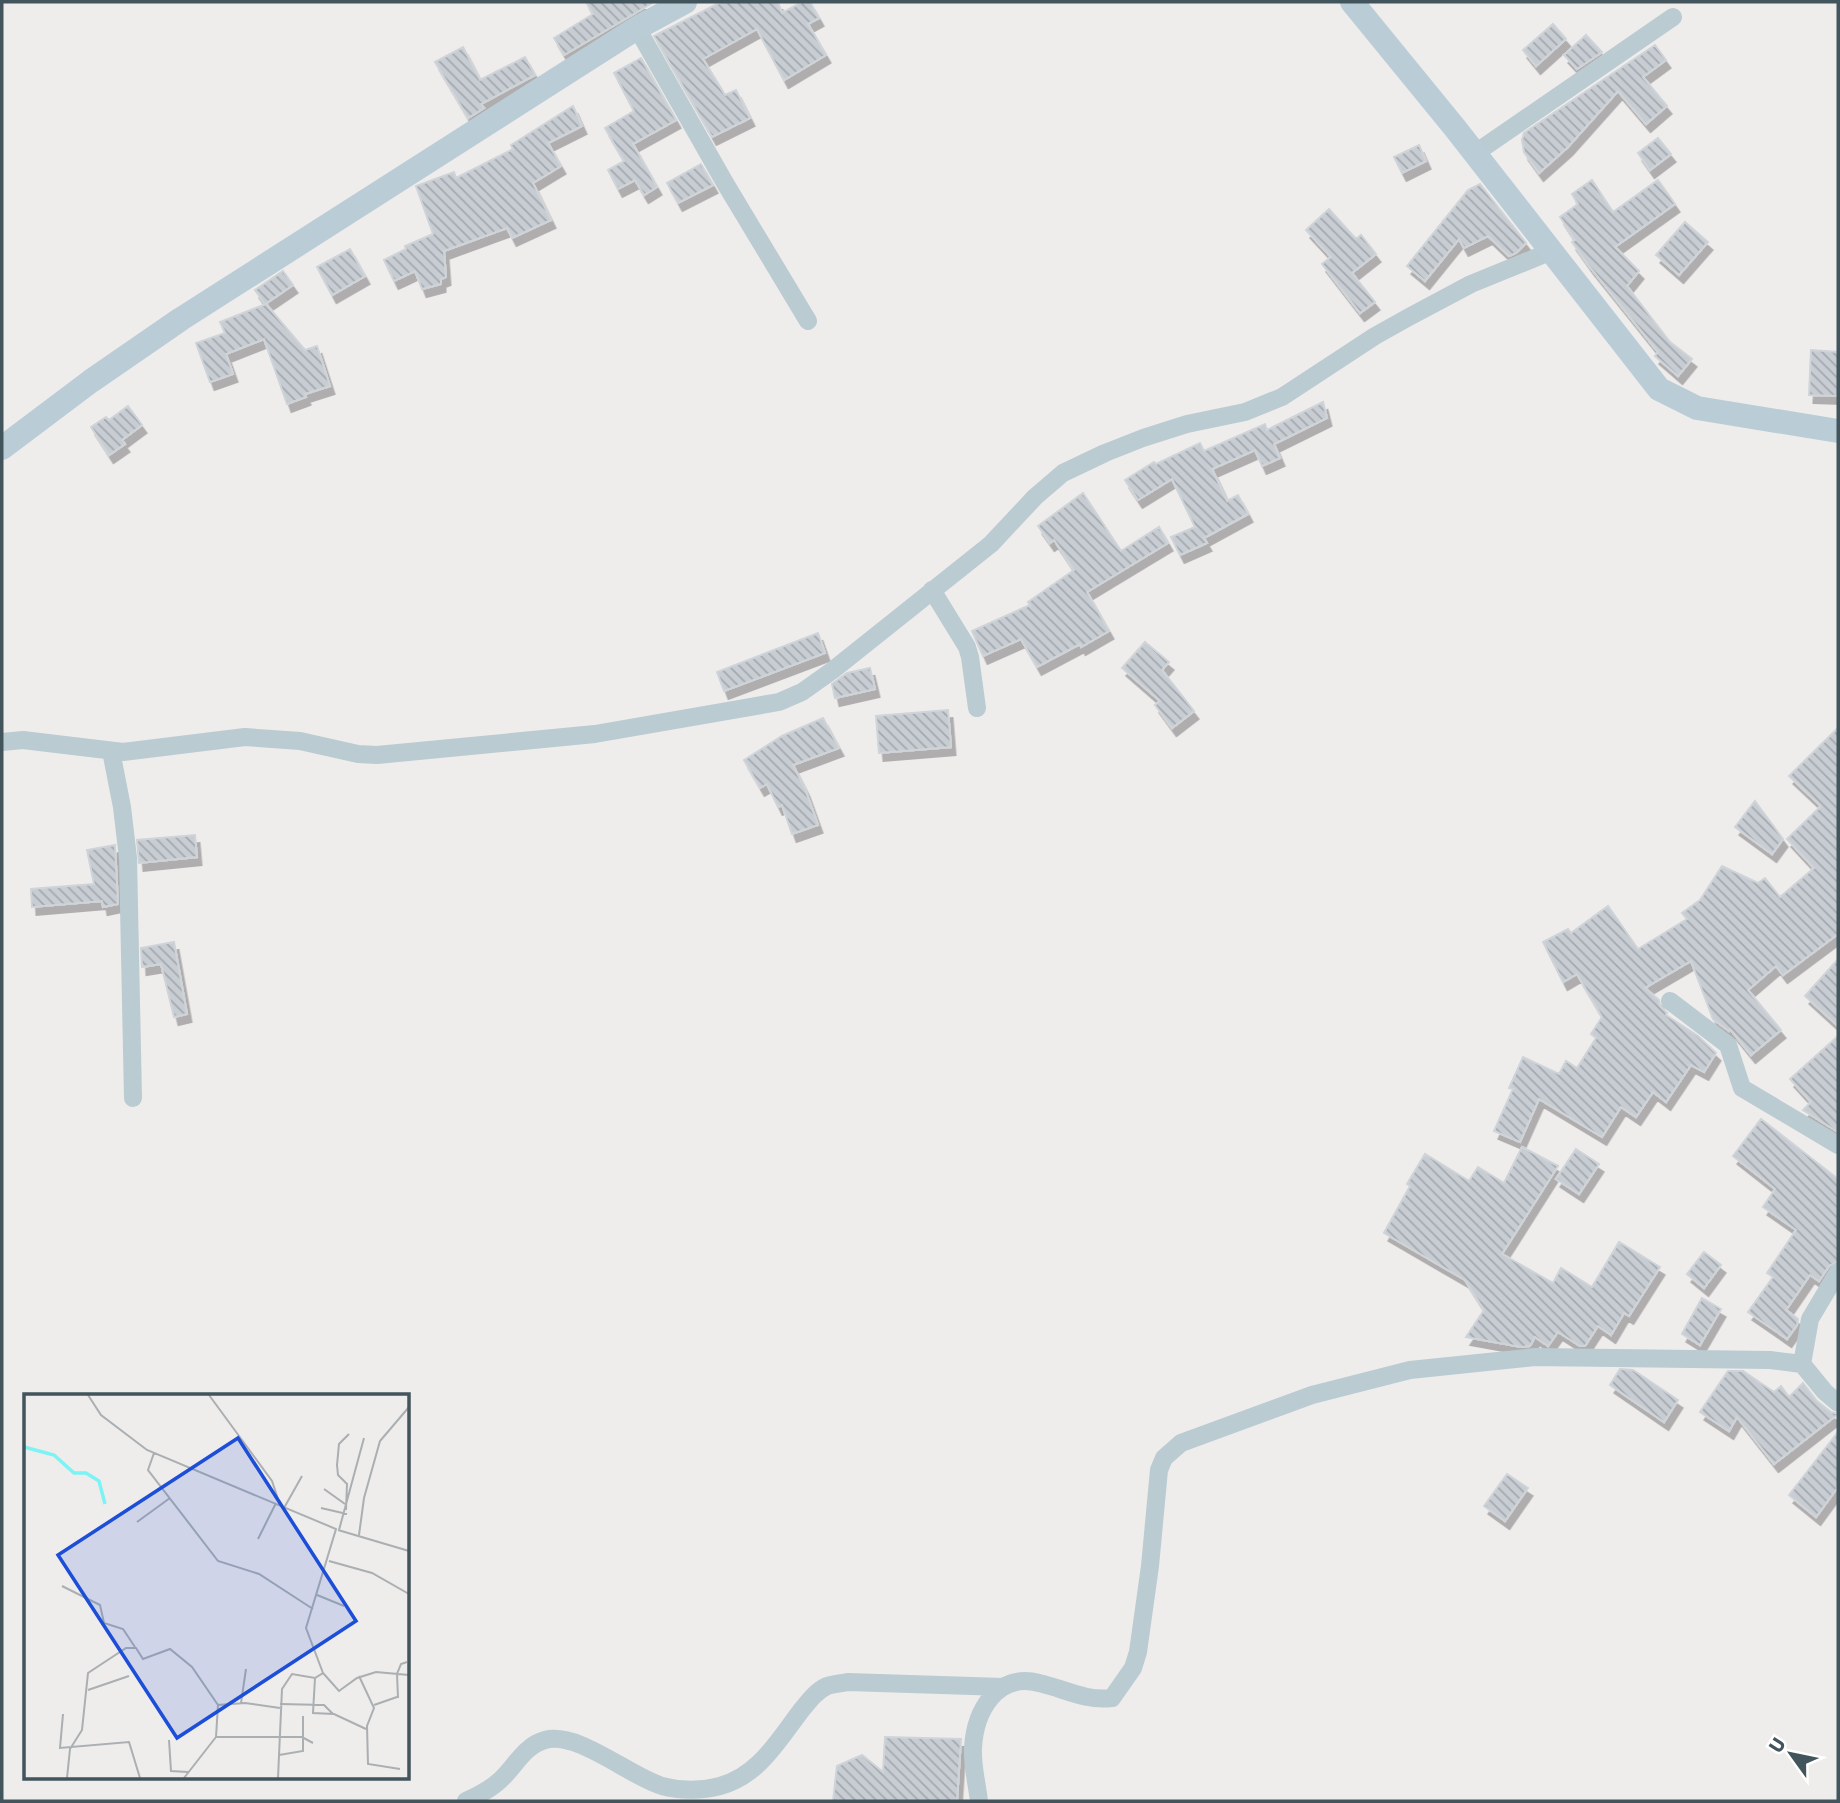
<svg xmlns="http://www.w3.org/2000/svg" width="1840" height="1803" viewBox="0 0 1840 1803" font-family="Jost,sans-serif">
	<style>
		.building { fill: url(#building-back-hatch); stroke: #cfd4d9; stroke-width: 2; filter: url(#shadow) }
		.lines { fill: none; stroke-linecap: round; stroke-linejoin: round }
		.street { stroke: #bacbd1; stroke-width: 18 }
		.secondary { stroke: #bacdd6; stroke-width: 24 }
		.inset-river { fill: none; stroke: #7cf3f5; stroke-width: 3.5 }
		.inset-road { fill: none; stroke: #aaafb2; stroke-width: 2 }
		.view { fill: #1d4ed8; fill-opacity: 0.15; stroke: #1d4ed8; stroke-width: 3.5 }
		.inset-edge { fill: none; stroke: #42545c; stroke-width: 3.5 }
	</style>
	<defs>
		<pattern id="building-back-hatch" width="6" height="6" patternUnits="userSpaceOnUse" patternTransform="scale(1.75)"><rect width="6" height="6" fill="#c7cdd2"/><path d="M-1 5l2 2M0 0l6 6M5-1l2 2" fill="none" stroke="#a3a9ae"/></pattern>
		<filter id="shadow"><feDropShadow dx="4.5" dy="8" stdDeviation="0" flood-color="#0004"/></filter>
	</defs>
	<rect width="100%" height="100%" fill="#efecec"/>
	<path class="building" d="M 586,2 L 654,2 L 564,55 L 554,38 L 593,14 Z
		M 721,2 L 778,2 L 782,13 L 802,2 L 810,2 L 819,18 L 808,24 L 826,55 L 784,80 L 757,29 L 703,59 L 725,95 L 736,90 L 750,118 L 712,137 L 654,36 Z
		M 1553,24 L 1566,39 L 1536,66 L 1523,50 Z
		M 1586,35 L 1602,52 L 1577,69 L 1564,55 Z
		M 1655,45 L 1666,60 L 1643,77 L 1667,106 L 1646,124 L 1618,91 L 1568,147 L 1539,173 L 1524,152 L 1522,140 L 1524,133 Z
		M 463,47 L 480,80 L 525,57 L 535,75 L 481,104 L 484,108 L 468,118 L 435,62 Z
		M 641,58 L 676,120 L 633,144 L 657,187 L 644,195 L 635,180 L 618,189 L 608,170 L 624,161 L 605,128 L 634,111 L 614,73 Z
		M 573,106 L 582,126 L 548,143 L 561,166 L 533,183 L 551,220 L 512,238 L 507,228 L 444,251 L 446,277 L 441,279 L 441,284 L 422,289 L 415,271 L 394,281 L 384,260 L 406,249 L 405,246 L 433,234 L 416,186 L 454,172 L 456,178 L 513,149 L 511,145 Z
		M 1658,138 L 1671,154 L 1650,170 L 1638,153 Z
		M 1419,145 L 1426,161 L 1402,173 L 1394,157 Z
		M 701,164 L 713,185 L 678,203 L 667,183 Z
		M 1592,180 L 1613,212 L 1658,180 L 1675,204 L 1615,247 L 1639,271 L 1627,286 L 1670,342 L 1692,359 L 1678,376 L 1655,356 L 1658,352 L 1589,266 L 1572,242 L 1575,240 L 1560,217 L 1578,204 L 1572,194 Z
		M 1480,184 L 1526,243 L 1516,253 L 1509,256 L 1488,236 L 1464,248 L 1459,239 L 1425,281 L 1407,266 L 1468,190 Z
		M 1329,209 L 1356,239 L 1361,235 L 1376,254 L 1352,273 L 1375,302 L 1360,313 L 1322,264 L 1331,257 L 1306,230 Z
		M 1685,222 L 1708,242 L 1679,275 L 1656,255 Z
		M 350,249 L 365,276 L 332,295 L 317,267 Z
		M 283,271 L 293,285 L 265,304 L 255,290 Z
		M 266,304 L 305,350 L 317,346 L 330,386 L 305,394 L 306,397 L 287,404 L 264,339 L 226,354 L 233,374 L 210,382 L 196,343 L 225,333 L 220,322 Z
		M 1811,350 L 1838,352 L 1838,396 L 1809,395 Z
		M 1323,402 L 1327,418 L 1274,444 L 1280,458 L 1262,466 L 1255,450 L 1212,469 L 1227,501 L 1238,495 L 1248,514 L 1204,538 L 1207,543 L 1180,555 L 1171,537 L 1195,527 L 1172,479 L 1138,500 L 1125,480 L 1154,462 L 1156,464 L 1200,443 L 1204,451 L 1265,424 L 1267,430 Z
		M 128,406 L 142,425 L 122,440 L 125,444 L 109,455 L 91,427 L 106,417 L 109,420 Z
		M 1083,493 L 1121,551 L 1159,527 L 1168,543 L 1087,592 L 1109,631 L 1081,647 L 1080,644 L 1037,667 L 1021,639 L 983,656 L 972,631 L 1030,605 L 1028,602 L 1074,570 L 1054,540 L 1050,543 L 1038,526 Z
		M 818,633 L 825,653 L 724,691 L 717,672 Z
		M 1145,642 L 1169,662 L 1162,670 L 1194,711 L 1172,728 L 1155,705 L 1160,701 L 1122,668 Z
		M 870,668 L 875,689 L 835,698 L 832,684 L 847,673 Z
		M 948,710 L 951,747 L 879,753 L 876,716 Z
		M 823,718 L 839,748 L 793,765 L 805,789 L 818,825 L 792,834 L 782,805 L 778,807 L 767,784 L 760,788 L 744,760 L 782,736 Z
		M 1838,728 L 1838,934 L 1783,975 L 1776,966 L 1748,990 L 1781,1030 L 1751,1055 L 1730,1029 L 1729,1031 L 1713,1019 L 1691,961 L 1645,988 L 1659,1000 L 1660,1006 L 1667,1013 L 1666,1015 L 1698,1036 L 1716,1053 L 1704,1072 L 1691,1065 L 1666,1102 L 1653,1092 L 1636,1117 L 1621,1107 L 1602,1137 L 1539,1099 L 1520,1142 L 1494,1131 L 1513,1089 L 1509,1088 L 1523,1057 L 1559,1074 L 1566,1061 L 1577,1068 L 1596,1038 L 1591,1034 L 1602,1017 L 1577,974 L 1563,982 L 1543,942 L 1568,929 L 1571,933 L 1608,906 L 1638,949 L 1687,919 L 1682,913 L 1700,900 L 1722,866 L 1758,883 L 1765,878 L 1780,897 L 1814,868 L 1787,839 L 1821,806 L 1789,776 Z
		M 1755,801 L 1783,839 L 1772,854 L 1735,827 Z
		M 195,835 L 197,857 L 139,863 L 137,840 Z
		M 115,845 L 118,904 L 103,907 L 102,901 L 32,907 L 31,889 L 94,884 L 87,850 Z
		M 174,942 L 187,1014 L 174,1017 L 161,964 L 142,967 L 141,948 Z
		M 1838,959 L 1838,1026 L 1805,996 Z
		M 1838,1036 L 1838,1132 L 1803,1110 L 1811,1102 L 1790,1079 Z
		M 1761,1119 L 1838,1179 L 1838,1261 L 1829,1266 L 1819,1281 L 1810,1275 L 1786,1310 L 1798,1319 L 1797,1325 L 1787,1339 L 1748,1312 L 1773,1277 L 1767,1273 L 1796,1230 L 1763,1207 L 1775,1189 L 1733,1156 Z
		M 1522,1147 L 1558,1166 L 1502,1254 L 1553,1283 L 1561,1268 L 1592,1287 L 1619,1242 L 1660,1267 L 1629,1316 L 1624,1313 L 1611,1335 L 1598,1326 L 1585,1346 L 1580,1346 L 1558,1332 L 1548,1346 L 1535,1337 L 1530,1346 L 1521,1347 L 1466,1337 L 1484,1310 L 1465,1280 L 1384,1233 L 1410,1186 L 1407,1184 L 1425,1154 L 1469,1181 L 1478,1167 L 1504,1183 Z
		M 1576,1149 L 1599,1164 L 1579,1194 L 1556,1179 Z
		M 1704,1252 L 1721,1265 L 1704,1288 L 1687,1274 Z
		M 1702,1298 L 1721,1309 L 1700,1345 L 1682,1334 Z
		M 1620,1369 L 1633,1370 L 1678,1400 L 1664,1422 L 1610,1385 Z
		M 1728,1371 L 1743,1371 L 1774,1392 L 1781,1386 L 1789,1397 L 1803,1383 L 1817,1401 L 1831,1412 L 1838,1414 L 1774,1464 L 1737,1417 L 1729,1431 L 1700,1412 Z
		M 1838,1432 L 1838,1487 L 1816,1517 L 1789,1495 Z
		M 1507,1474 L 1528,1488 L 1505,1521 L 1484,1506 Z
		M 885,1737 L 961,1739 L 957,1801 L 833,1801 L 837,1766 L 862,1755 L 883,1772 Z"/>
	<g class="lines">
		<path class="street" d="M 637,28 L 725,183 L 808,321
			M 1474,154 L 1673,17
			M 932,590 L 967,647 L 970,657 L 977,708
			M 2,742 L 23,740 L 123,752 L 245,737 L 300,741 L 358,754 L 377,755 L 595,734 L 779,702 L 802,692 L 833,670 L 991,544 L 1035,497 L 1063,473 L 1105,453 L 1143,438 L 1187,424 L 1245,412 L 1282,397 L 1375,336 L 1409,317 L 1471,284 L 1552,251
			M 111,751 L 122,807 L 128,858 L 133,1098
			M 1670,1001 L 1728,1045 L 1742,1088 L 1838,1145
			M 1838,1272 L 1810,1319 L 1802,1364 L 1825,1392 L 1838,1403
			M 466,1801 C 477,1796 489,1790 498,1782 C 514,1769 523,1746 545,1740 C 578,1731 629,1776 662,1786 C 680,1791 702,1791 720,1786 C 758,1776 778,1741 800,1712 C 808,1702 816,1691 827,1686 C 833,1684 841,1683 848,1682 L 1003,1687
			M 979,1801 C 977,1784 972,1765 973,1748 C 975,1711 997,1672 1039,1683 C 1066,1689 1083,1701 1112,1698 L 1133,1668 L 1138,1652 L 1150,1566 L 1159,1470 L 1164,1458 L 1181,1443 L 1312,1395 L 1410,1370 L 1535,1357 L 1770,1360 L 1802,1364"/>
		<path class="secondary" d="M 1352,2 L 1455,128 L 1659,389 L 1697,408 L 1838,431
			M 2,448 L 91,381 L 181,319 L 637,28 L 685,2"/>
	</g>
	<g transform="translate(24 1394)">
		<rect width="385" height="385" fill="#efecec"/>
		<path class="inset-river" d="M 0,53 L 30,61 L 50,79 L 62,79 L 75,87 L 81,110"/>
		<path class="inset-road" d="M 64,1 L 77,21 L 123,56 L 312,135 L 282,234 L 299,279 L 291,284 L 268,280 L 258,295 L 254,384M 185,1 L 248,87 L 256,111M 130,59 L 124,76 L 194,167 L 235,180 L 289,215M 300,95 L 321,110M 260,114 L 278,82M 297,114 L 323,120M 322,116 L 323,90 L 314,81 L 313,71 L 315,50 L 325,40M 113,128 L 146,104M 314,136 L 385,157M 315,136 L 340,44M 335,141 L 340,104 L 356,47 L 385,13M 234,145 L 252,109M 305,167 L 348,179 L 385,200M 38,192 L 76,211 L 80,229 L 99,235 L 111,253M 293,201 L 320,212M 299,279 L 315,297 L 333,284 L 352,278 L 385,281M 335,282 L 350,314 L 343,332 L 344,370 L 376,375M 291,284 L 289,319 L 310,320 L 342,335M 64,296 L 105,282M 374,304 L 373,280 L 377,270 L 383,268M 217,309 L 222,275M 256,310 L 300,311 L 309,320M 350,311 L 373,303M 39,320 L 36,354 L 105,348 L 116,384M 192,343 L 278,343 L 289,349M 145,346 L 147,377 L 164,378M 255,361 L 279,357 L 279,322M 43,384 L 46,355 L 58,336 L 64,279 L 102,254 L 112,254 L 119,265 L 146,255 L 168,273 L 194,311M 160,384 L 192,343 L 194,311 L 221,309 L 256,314"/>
		<path class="view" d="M 214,44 L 332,227 L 153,344 L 34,161 Z"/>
		<rect width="385" height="385" class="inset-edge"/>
	</g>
	<rect width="1840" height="1803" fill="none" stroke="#42545c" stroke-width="7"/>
	<g transform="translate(1791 1754) rotate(303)" stroke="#ffffff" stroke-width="5" paint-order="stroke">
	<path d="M0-5L12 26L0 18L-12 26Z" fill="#42545c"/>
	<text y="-10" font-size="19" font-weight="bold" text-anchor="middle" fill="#42545c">U</text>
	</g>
</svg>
